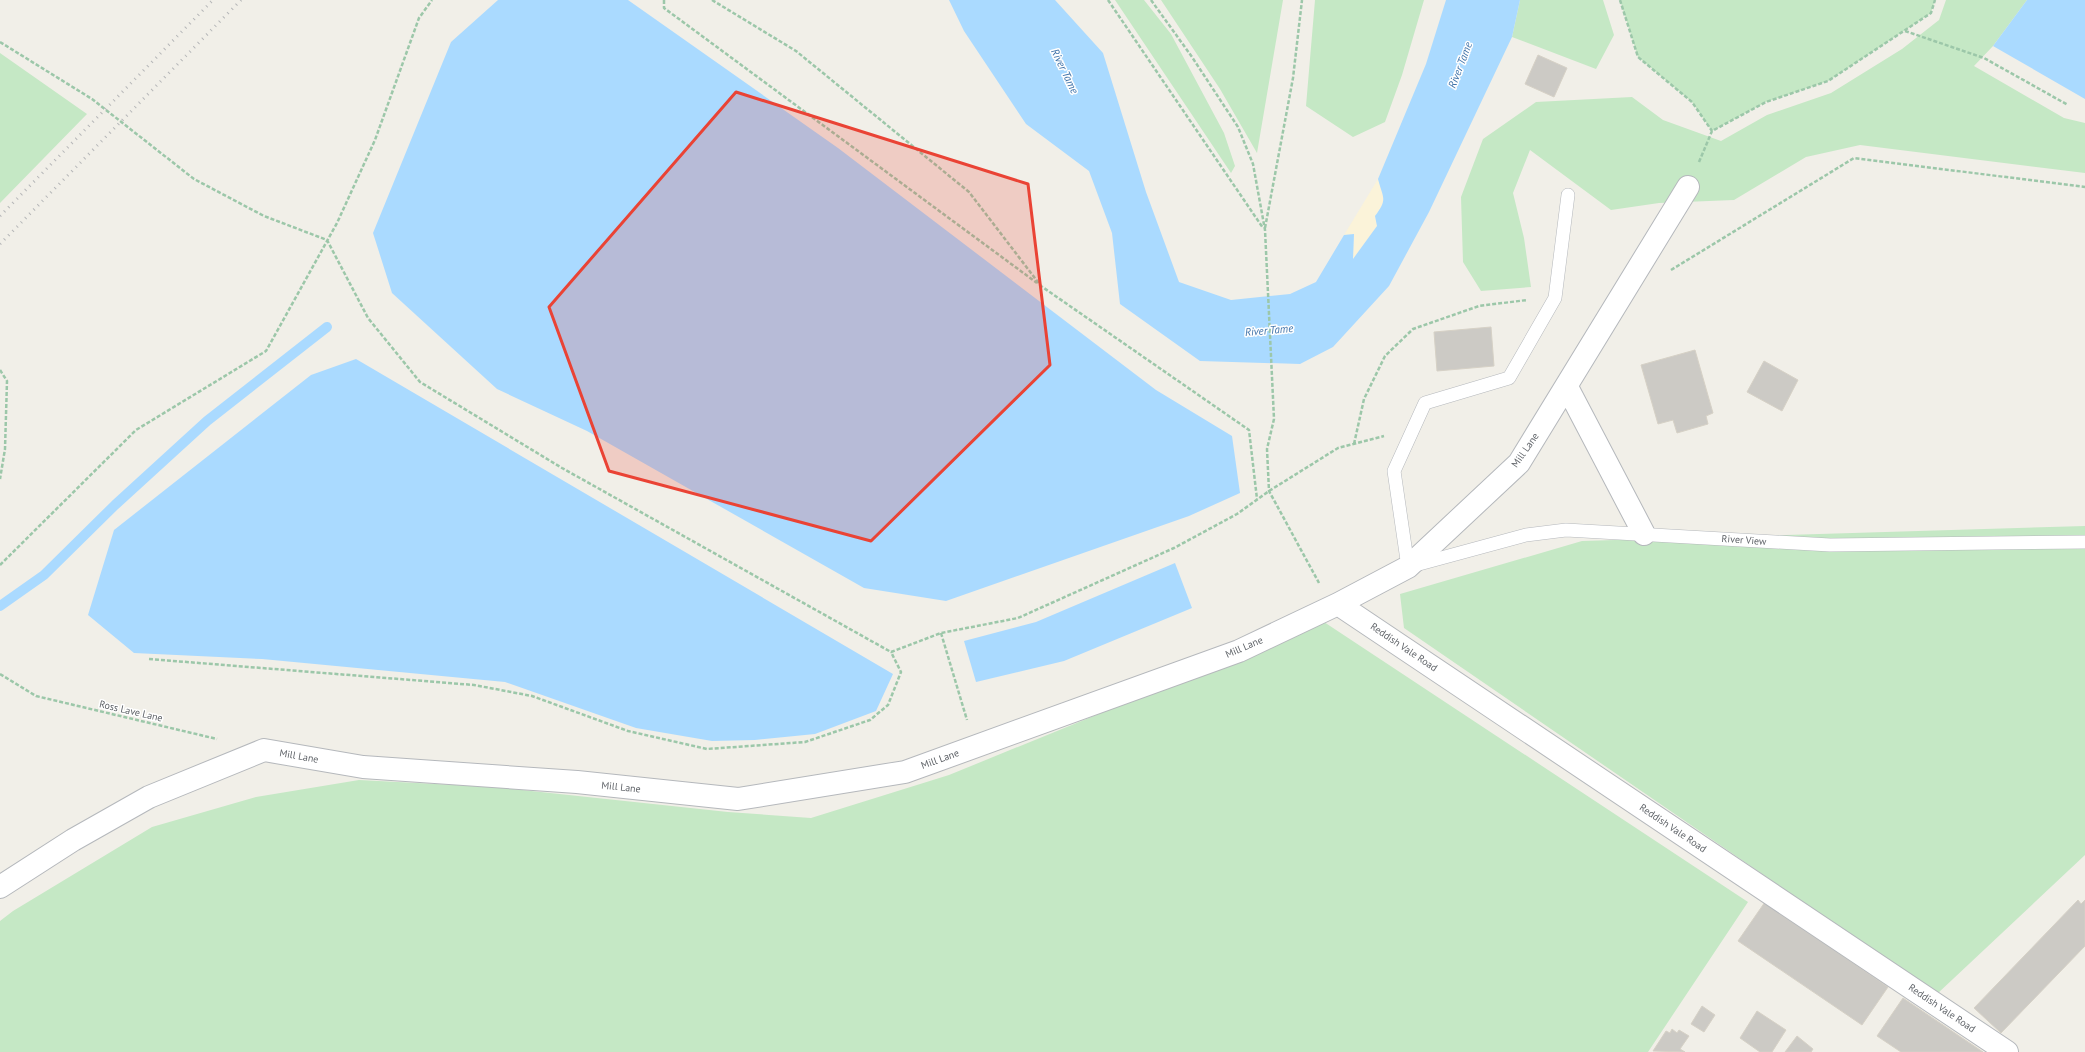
<svg xmlns="http://www.w3.org/2000/svg" width="2085" height="1052" viewBox="0 0 2085 1052" font-family="'PT Sans',sans-serif">
	<style>
		.green { fill: #c5e8c5 }
		.sand { fill: #fbf3d9 }
		.water { fill: #aadaff }
		.lines { fill: none; stroke-linecap: round; stroke-linejoin: round }
		.stream { stroke: #aadaff; stroke-width: 10 }
		.building { fill: #cccac5; stroke: #d6d1c6 }
		.lane-casing { stroke: #b5b8bc; stroke-width: 14 }
		.street-casing { stroke: #b5b8bc; stroke-width: 24 }
		.path { stroke: #9cc7a9; stroke-width: 2.5; stroke-dasharray: 4 2; stroke-linecap: butt }
		.lane { stroke: #fff; stroke-width: 13 }
		.street { stroke: #fff; stroke-width: 22 }
		.rail { stroke: #b6b7b8; stroke-width: 3; stroke-dasharray: 1 5; stroke-linecap: butt }
		.marked { fill: #ea4335; fill-opacity: 0.2; stroke: #ea4335; stroke-width: 3; stroke-linejoin: round }
		.labels { text-anchor: middle; dominant-baseline: central; stroke-width: 3; stroke-linejoin: round; paint-order: stroke }
		.street-label { font-size: 10px; fill: #5f6368; stroke: #fff }
		.water-label { font-size: 11px; font-style: italic; fill: #4174aa; stroke: #fff }
	</style>
	<rect width="100%" height="100%" fill="#f1efe8"/>
	<path class="green" d="M 1115,0 L 1144,0 L 1171,34 L 1224,133 L 1235,166 L 1231,173 Z
		M 1161,0 L 1283,0 L 1257,153 L 1220,89 Z
		M 1315,0 L 1424,0 L 1402,75 L 1385,122 L 1353,137 L 1306,106 Z
		M 1520,0 L 1603,0 L 1614,35 L 1596,69 L 1512,37 Z
		M 1620,0 L 1935,0 L 1931,13 L 1828,81 L 1766,102 L 1712,131 L 1692,102 L 1638,57 Z
		M 1946,0 L 2027,0 L 1993,46 L 1974,66 L 2064,118 L 2085,123 L 2085,173 L 1860,145 L 1806,157 L 1734,200 L 1659,203 L 1611,210 L 1530,150 L 1513,193 L 1524,238 L 1531,287 L 1481,291 L 1463,262 L 1461,197 L 1483,139 L 1536,102 L 1632,97 L 1663,120 L 1721,141 L 1767,115 L 1831,93 L 1902,49 L 1939,20 Z
		M 0,53 L 87,114 L 0,203 Z
		M 2085,526 L 2085,855 L 1937,994 L 1404,628 L 1400,594 L 1582,541 Z
		M 1324,622 L 1748,902 L 1648,1052 L 0,1052 L 0,921 L 13,911 L 152,827 L 256,797 L 359,780 L 494,787 L 728,812 L 811,818 L 949,775 Z"/>
	<path class="sand" d="M 1378,179 C 1383,198 1388,199 1375,216 L 1377,226 L 1353,259 L 1354,234 L 1344,235 Z"/>
	<path class="water" d="M 498,0 L 628,0 L 838,148 L 1156,390 L 1232,436 L 1240,493 L 1189,516 L 946,601 L 864,588 L 587,431 L 497,389 L 392,293 L 373,233 L 451,42 Z
		M 949,0 L 1055,0 L 1103,53 L 1146,192 L 1179,282 L 1231,300 L 1290,294 L 1316,282 L 1344,235 L 1354,234 L 1353,259 L 1377,226 L 1375,216 C 1388,199 1383,198 1378,179 L 1426,64 L 1446,0 L 1520,0 L 1512,37 L 1429,212 L 1389,286 L 1333,347 L 1300,364 L 1200,361 L 1120,304 L 1112,233 L 1089,171 L 1026,124 L 964,31 Z
		M 2027,0 L 2085,0 L 2085,99 L 1993,46 Z
		M 356,359 L 893,674 L 876,711 L 815,734 L 755,740 L 712,741 L 636,728 L 505,682 L 262,659 L 134,653 L 88,615 L 114,530 L 311,375 Z
		M 1175,563 L 1192,608 L 1064,661 L 976,682 L 964,641 L 1036,622 Z"/>
	<g class="lines">
		<path class="stream" d="M 0,606 L 44,575 L 115,505 L 207,421 L 327,327"/>
	</g>
	<path class="building" d="M 1538,55 L 1567,68 L 1554,97 L 1525,84 Z
		M 1491,327 L 1494,366 L 1437,371 L 1434,332 Z
		M 1695,350 L 1713,413 L 1706,416 L 1708,424 L 1677,433 L 1673,420 L 1658,424 L 1641,365 Z
		M 1764,361 L 1798,380 L 1782,411 L 1747,392 Z
		M 2078,900 L 2081,904 L 2085,900 L 2085,946 L 2001,1033 L 1974,1008 Z
		M 1765,902 L 1888,987 L 1862,1025 L 1738,941 Z
		M 1903,998 L 1983,1052 L 1901,1052 L 1877,1036 Z
		M 1702,1006 L 1715,1015 L 1704,1032 L 1691,1024 Z
		M 1757,1011 L 1786,1030 L 1772,1052 L 1760,1052 L 1740,1038 Z
		M 1672,1029 L 1677,1033 L 1679,1030 L 1689,1036 L 1680,1049 L 1685,1052 L 1653,1051 L 1666,1031 L 1670,1033 Z
		M 1797,1036 L 1813,1049 L 1811,1052 L 1785,1052 Z"/>
	<g class="lines">
		<g class="lane-casing">
			<path id="lane" d="M 1568,195 L 1555,298 L 1509,378 L 1425,403 L 1394,471 L 1408,567 L 1526,535 L 1566,530 L 1830,545 L 2085,542"/>
		</g>
		<g class="street-casing">
			<path id="street" d="M 1567,387 L 1644,534
				M 1338,604 L 2007,1052
				M 0,887 L 73,840 L 149,797 L 264,750 L 363,767 L 577,782 L 738,799 L 905,772 L 1239,651 L 1338,604 L 1408,567 L 1519,463 L 1688,187"/>
		</g>
		<path class="path" d="M 664,0 L 664,8 L 1037,283
			M 712,0 L 796,51 L 969,192 L 1041,286 L 1249,430 L 1257,499
			M 1108,0 L 1263,228
			M 1151,0 L 1192,57 L 1238,127 L 1253,164 L 1265,230 L 1274,419 L 1267,449 L 1269,491 L 1319,583
			M 1620,0 L 1638,57 L 1692,102 L 1712,131
			M 1905,31 L 1984,58 L 2068,105
			M 0,42 L 92,99 L 194,179 L 264,216 L 327,240 L 368,318 L 420,382 L 562,468 L 891,652 L 941,633 L 1018,618 L 1174,548 L 1237,514 L 1269,491 L 1338,448 L 1384,436
			M 1699,162 L 1712,131 L 1766,102 L 1828,81 L 1931,13 L 1935,0
			M 1265,228 L 1293,78 L 1302,0
			M 1671,270 L 1854,158 L 2085,187
			M 0,370 L 7,381 L 5,449 L 0,479
			M 1354,444 L 1364,399 L 1385,356 L 1413,329 L 1479,306 L 1527,300
			M 0,565 L 136,430 L 266,351 L 337,223 L 375,140 L 419,18 L 432,0
			M 941,633 L 967,720
			M 149,659 L 474,685 L 532,696 L 628,731 L 707,749 L 805,742 L 870,720 L 888,705 L 901,672 L 891,652
			M 0,674 L 36,696 L 217,739"/>
		<use href="#lane" class="lane"/>
		<use href="#street" class="street"/>
		<path class="rail" d="M 0,216 L 213,0
			M 0,244 L 241,0"/>
	</g>
	<path class="marked" d="M 736,92 L 1028,184 L 1050,365 L 871,541 L 609,471 L 549,307 Z"/>
	<g class="labels">
		<g class="street-label">
			<text transform="translate(1525 450) rotate(-55)">Mill Lane</text>
			<text transform="translate(1744 540) rotate(4)">River View</text>
			<text transform="translate(1244 647) rotate(-23)">Mill Lane</text>
			<text transform="translate(1404 647) rotate(34)">Reddish Vale Road</text>
			<text transform="translate(131 711) rotate(13)">Ross Lave Lane</text>
			<text transform="translate(299 756) rotate(10)">Mill Lane</text>
			<text transform="translate(940 759) rotate(-20)">Mill Lane</text>
			<text transform="translate(621 787) rotate(6)">Mill Lane</text>
			<text transform="translate(1673 828) rotate(34)">Reddish Vale Road</text>
			<text transform="translate(1942 1008) rotate(34)">Reddish Vale Road</text>
		</g>
		<g class="water-label">
			<text transform="translate(1460 65) rotate(-69)">River Tame</text>
			<text transform="translate(1065 71) rotate(64)">River Tame</text>
			<text transform="translate(1269 330) rotate(-5)">River Tame</text>
		</g>
	</g>
</svg>
